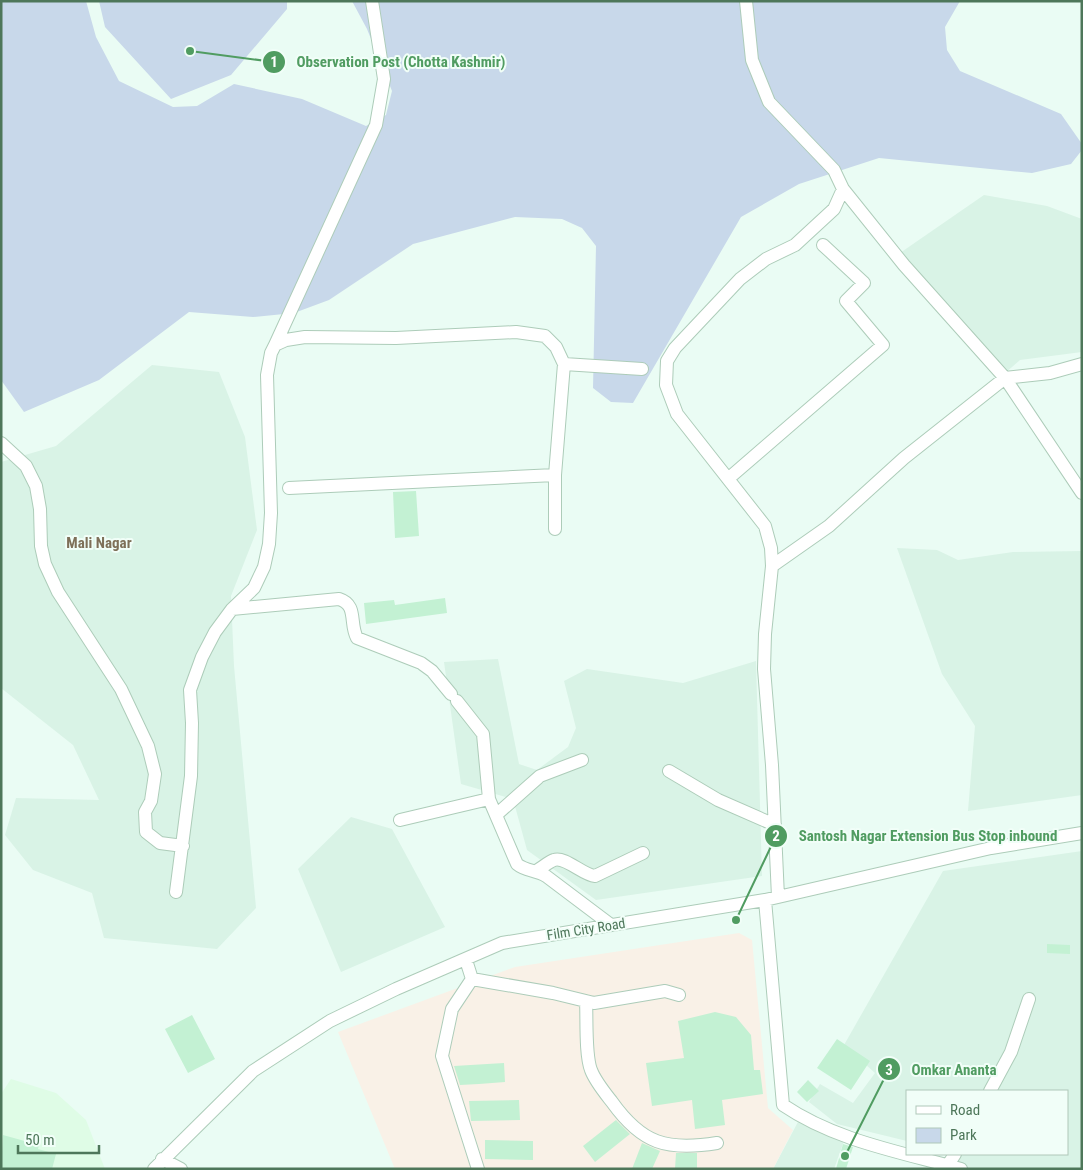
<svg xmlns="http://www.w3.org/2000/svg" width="1083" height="1170" viewBox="0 0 1083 1170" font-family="'Roboto Condensed',sans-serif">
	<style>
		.residential { fill: #d9f3e6 }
		.commercial { fill: #dffce6 }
		.education { fill: #f9f1e7 }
		.green { fill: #c8d8ea }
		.building { fill: #c3f1d3 }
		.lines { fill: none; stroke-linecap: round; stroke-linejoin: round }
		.minor-casing { stroke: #adccb9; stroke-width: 14 }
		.minor { stroke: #fff; stroke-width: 12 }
		.labels { text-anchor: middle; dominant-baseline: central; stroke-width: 4; stroke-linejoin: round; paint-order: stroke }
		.street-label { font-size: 14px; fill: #4e775a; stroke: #f1fef8 }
		.neighbourhood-label { font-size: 15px; font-weight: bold; fill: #7e6f58; stroke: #f1fef8 }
		.leader { fill: none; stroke: #509c61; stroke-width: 2 }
		.callout-dot { fill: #509c61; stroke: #f1fef8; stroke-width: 2 }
		.mark-label { font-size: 15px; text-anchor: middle; font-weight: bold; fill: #fff }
		.callout-label { font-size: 15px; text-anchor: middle; font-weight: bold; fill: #509c61; stroke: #f1fef8; stroke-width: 4; stroke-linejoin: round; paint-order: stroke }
	</style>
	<rect width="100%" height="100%" fill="#eafcf4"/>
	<path class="residential" d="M 984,195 L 1047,206 L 1082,219 L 1082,352 L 1020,360 L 1004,374 L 900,253 Z
		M 152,365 L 219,372 L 245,437 L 257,530 L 231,596 L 234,666 L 256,908 L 217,949 L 104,938 L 92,893 L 33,870 L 5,835 L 16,798 L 99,800 L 73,745 L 1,688 L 1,462 L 56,446 Z
		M 897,548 L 937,550 L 958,560 L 1013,552 L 1082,551 L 1082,795 L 968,811 L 975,726 L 942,674 Z
		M 498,659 L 519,764 L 537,770 L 568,747 L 576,728 L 564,681 L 587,669 L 683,683 L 756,661 L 762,876 L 596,900 L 527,850 L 513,799 L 461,784 L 444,662 Z
		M 351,817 L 392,829 L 445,927 L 341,972 L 298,869 Z
		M 1082,851 L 1082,1169 L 950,1169 L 955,1154 L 1067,1154 L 1067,1091 L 907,1091 L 907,1141 L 837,1124 L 809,1102 L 820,1084 L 853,1103 L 875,1073 L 844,1045 L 943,871 Z
		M 799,1120 L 844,1141 L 834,1169 L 773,1169 Z"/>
	<path class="commercial" d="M 11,1079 L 56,1093 L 86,1120 L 105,1169 L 1,1169 L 1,1094 Z"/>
	<path class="education" d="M 739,933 L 752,940 L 768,1108 L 793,1130 L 773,1169 L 395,1169 L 338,1032 L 515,967 Z"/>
	<path class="green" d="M 1,1 L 86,1 L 96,37 L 119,81 L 173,107 L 197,106 L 234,84 L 302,99 L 366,126 L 386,115 L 392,91 L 367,29 L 352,1 L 960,1 L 945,27 L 947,50 L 960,71 L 1061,114 L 1082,144 L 1082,150 L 1071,164 L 1032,173 L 879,158 L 799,184 L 741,217 L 633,403 L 611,402 L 593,388 L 596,246 L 582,228 L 562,219 L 515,217 L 413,244 L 329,300 L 294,313 L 253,317 L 189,312 L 99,380 L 24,412 L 1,380 Z
		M 99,1 L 287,1 L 287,9 L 231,75 L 171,99 L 105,27 Z"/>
	<path class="building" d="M 416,491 L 419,536 L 395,538 L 393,492 Z
		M 445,598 L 447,613 L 366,624 L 364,603 L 394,600 L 395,605 Z
		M 1047,944 L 1070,945 L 1070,954 L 1047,953 Z
		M 715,1012 L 736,1017 L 751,1035 L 754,1070 L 760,1070 L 763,1094 L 722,1100 L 725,1125 L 695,1129 L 692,1100 L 652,1106 L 646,1063 L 684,1058 L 678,1021 Z
		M 192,1015 L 215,1059 L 188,1073 L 165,1029 Z
		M 837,1039 L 870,1061 L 851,1090 L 817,1068 Z
		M 504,1063 L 505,1082 L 479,1084 L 460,1085 L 454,1066 Z
		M 808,1080 L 819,1091 L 807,1102 L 797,1092 Z
		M 519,1100 L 520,1120 L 471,1121 L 469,1101 Z
		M 616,1120 L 630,1134 L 595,1162 L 583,1146 Z
		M 3,1135 L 39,1145 L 38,1149 L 56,1154 L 52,1169 L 1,1169 Z
		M 485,1140 L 533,1141 L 533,1160 L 485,1159 Z
		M 642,1143 L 660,1151 L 652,1169 L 632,1169 Z
		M 843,1144 L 853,1147 L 846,1169 L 836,1169 Z
		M 676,1153 L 697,1153 L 697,1169 L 675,1169 Z"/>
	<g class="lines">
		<g class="minor-casing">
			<path id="minor" d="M 746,1 L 752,60 L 769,102 L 834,170 L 843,189 L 904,265 L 1005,378 L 1082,493
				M 275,345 L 376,125 L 384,79 L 372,1
				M 1,443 L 26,466 L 36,486 L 40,509 L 41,546 L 45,564 L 58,592 L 121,689 L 148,746 L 155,774 L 151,801 L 145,812 L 146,832 L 160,843 L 183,846
				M 729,478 L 883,345 L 846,301 L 864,283 L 823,245
				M 289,488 L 555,475
				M 555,529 L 555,475 L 564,364
				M 772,566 L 829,526 L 904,458 L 1005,378 L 1050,373 L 1082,364
				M 232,609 L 339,599 C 358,605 349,623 357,638 L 421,663 L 432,671 L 451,694
				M 457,701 L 483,734 L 489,799 L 517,864 C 525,871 536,870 546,876 L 611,925
				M 669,771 L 718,800 L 775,825
				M 496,815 L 540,776 L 582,760
				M 400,820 L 489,799
				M 536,871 C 542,868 548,862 554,860 C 565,856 583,875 595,876 L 643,853
				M 176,892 L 191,776 L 192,723 L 190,690 L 202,657 L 215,632 L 232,609 L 254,588 L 264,567 L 269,544 L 271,513 L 267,375 L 271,353 L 275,345 L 286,340 L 305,337 L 396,338 L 516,332 L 545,336 L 556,347 L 564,364 L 642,369
				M 778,897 L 772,765 L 764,669 L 765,634 L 772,566 L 771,548 L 765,526 L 677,414 L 666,385 L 667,361 L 675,348 L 740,279 L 766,259 L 795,245 L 834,209 L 843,189
				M 765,900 L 783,1105 C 836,1141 901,1152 961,1169
				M 466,960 L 472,979 L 452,1009 L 442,1056 L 478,1169
				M 472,979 L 553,993 L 594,1003 L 665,991 L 679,995
				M 586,1001 C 587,1018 585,1055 591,1070 C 595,1081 605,1093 612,1102 C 642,1144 667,1151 717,1143
				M 990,1091 L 1011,1052 L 1029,999
				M 162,1159 L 181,1169
				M 948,1165 L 955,1154
				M 154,1169 L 253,1071 L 330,1021 L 396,989 L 502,943 L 765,900 L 991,848 L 1082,833"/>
		</g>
		<use href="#minor" class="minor"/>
	</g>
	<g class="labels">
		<g class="street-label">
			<text transform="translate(586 929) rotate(-9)">Film City Road</text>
		</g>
		<g class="neighbourhood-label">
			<text x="99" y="543">Mali Nagar</text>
		</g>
	</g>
	<path class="leader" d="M190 51L274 62M736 920L776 836M845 1156L889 1069"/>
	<g class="callout-dot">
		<circle cx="190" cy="51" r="5"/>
		<circle cx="736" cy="920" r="5"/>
		<circle cx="845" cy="1156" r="5"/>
		<circle cx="274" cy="62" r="12"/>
		<circle cx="776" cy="836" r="12"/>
		<circle cx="889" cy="1069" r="12"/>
	</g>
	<g class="mark-label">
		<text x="274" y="67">1</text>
		<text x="776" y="841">2</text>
		<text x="889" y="1075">3</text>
	</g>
	<g class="callout-label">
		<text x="401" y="67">Observation Post (Chotta Kashmir)</text>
		<text x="928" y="841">Santosh Nagar Extension Bus Stop inbound</text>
		<text x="954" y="1075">Omkar Ananta</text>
	</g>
	<rect width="1083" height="1170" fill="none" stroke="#4e775a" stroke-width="5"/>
	<rect x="906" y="1090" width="162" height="65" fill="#f1fef8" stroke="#b0c8b9"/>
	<rect x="916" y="1106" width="25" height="8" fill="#ffffff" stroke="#b0c8b9"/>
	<text x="950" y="1115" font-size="15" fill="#4e775a">Road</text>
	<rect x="916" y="1128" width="25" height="15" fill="#c8d8ea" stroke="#b0c8b9"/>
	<text x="950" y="1140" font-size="15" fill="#4e775a">Park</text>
	<path d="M18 1145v8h81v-8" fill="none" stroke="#4e775a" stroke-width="2.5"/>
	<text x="25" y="1145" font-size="15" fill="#4e775a" stroke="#f1fef8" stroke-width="4" paint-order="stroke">50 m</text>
</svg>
